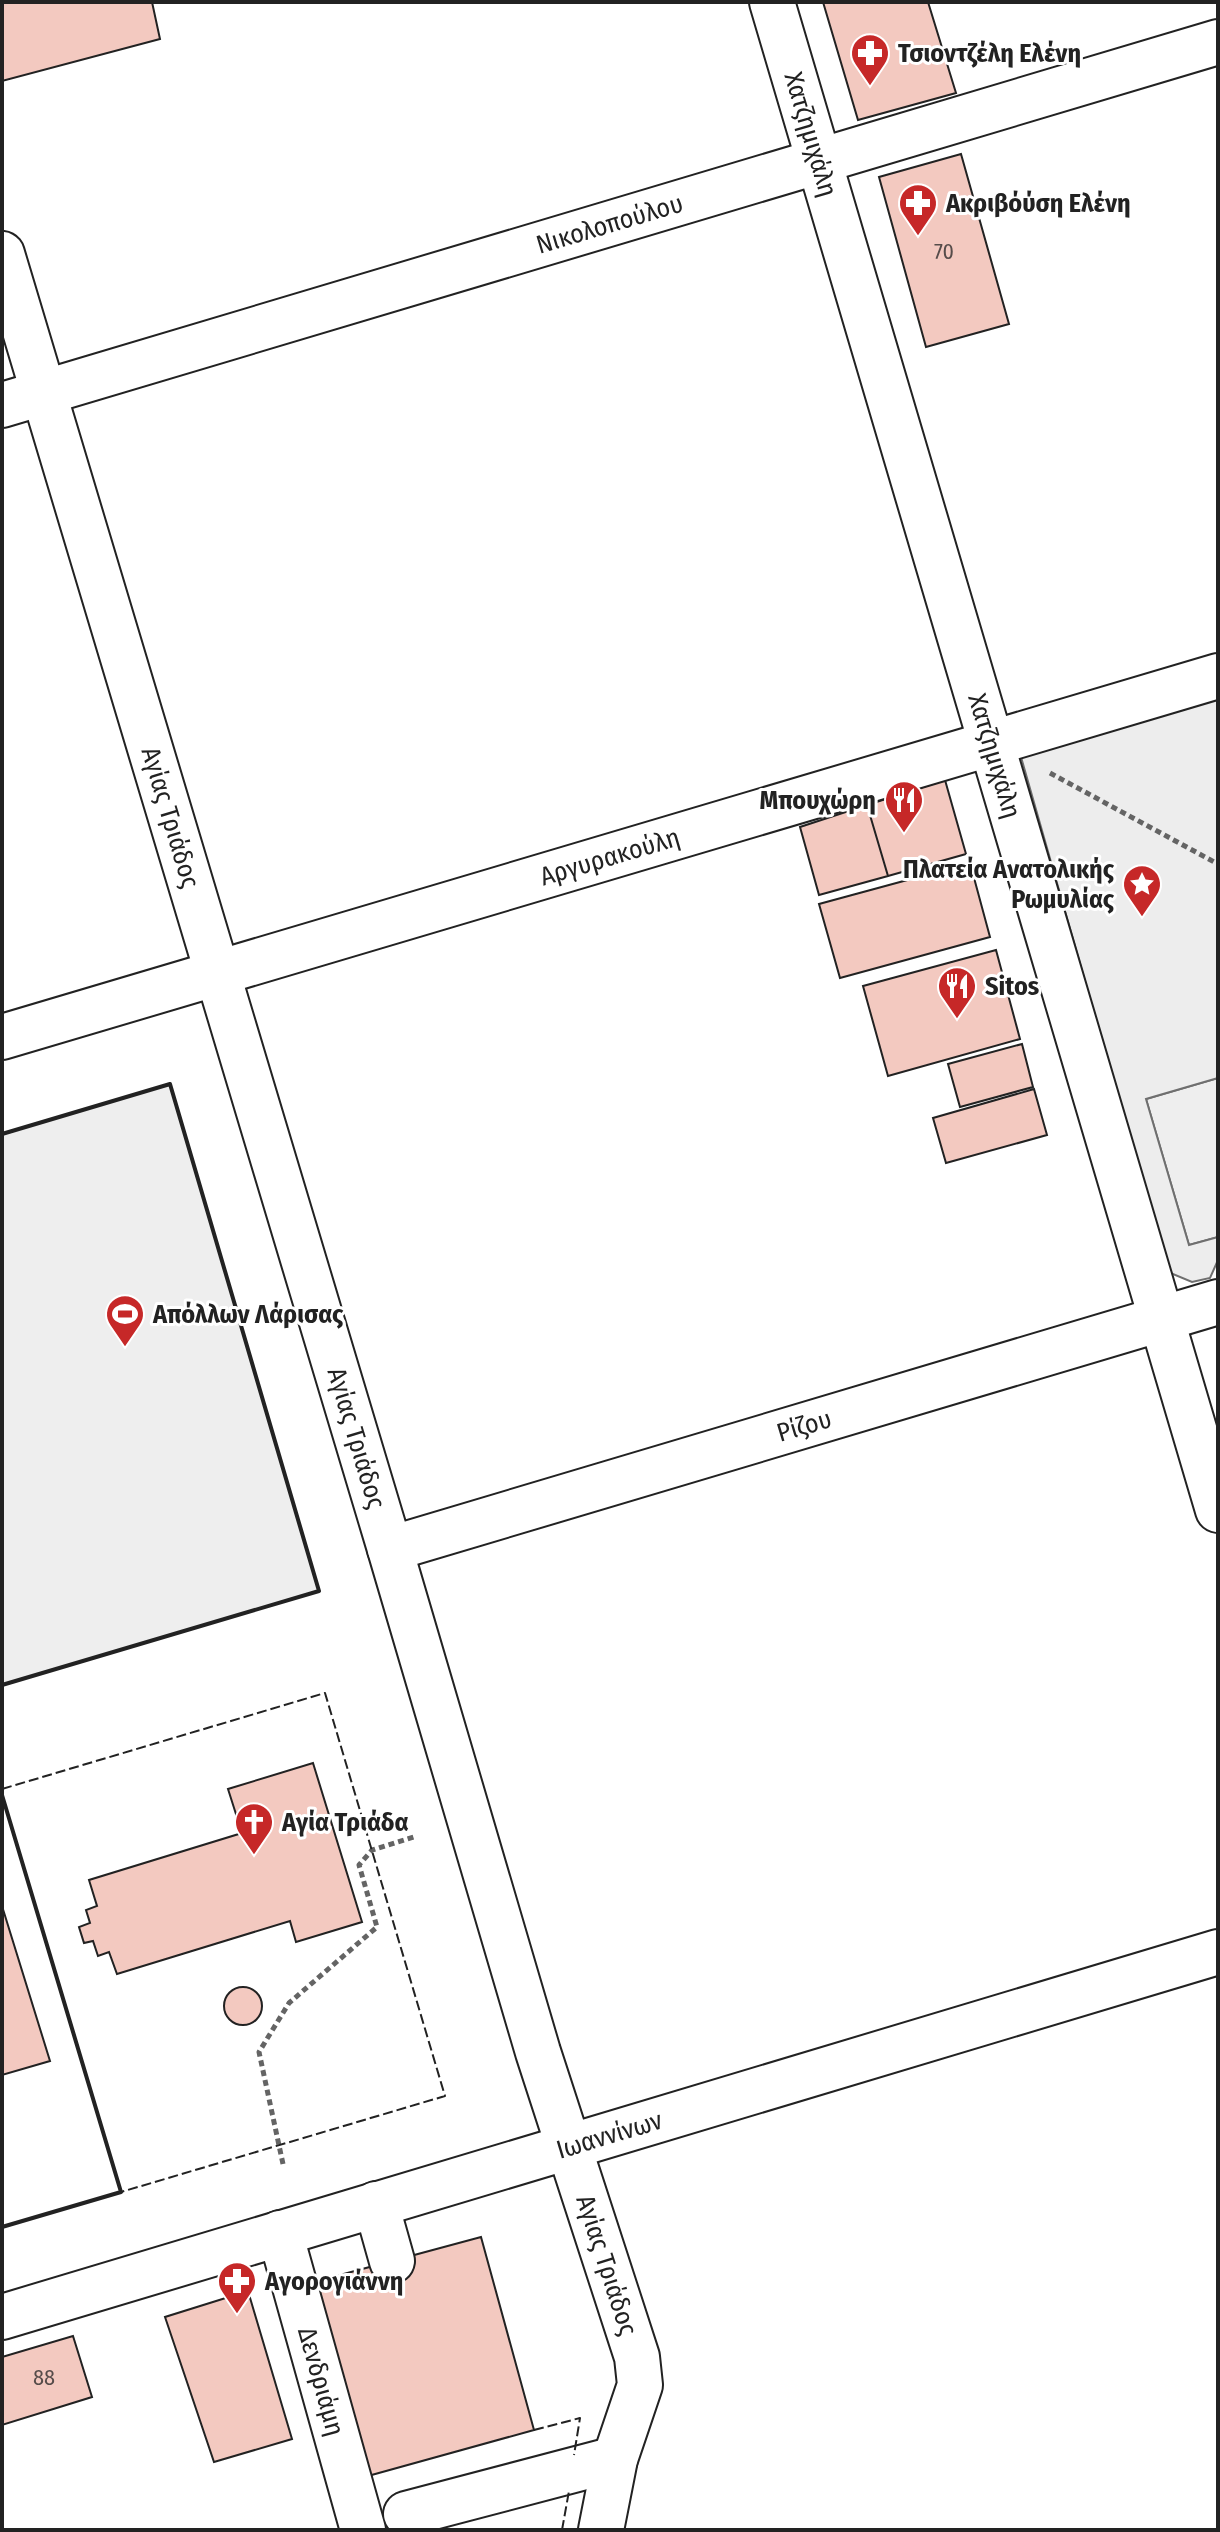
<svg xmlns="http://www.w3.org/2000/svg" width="1220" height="2532" viewBox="0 0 1220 2532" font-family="'Fira Sans Condensed',sans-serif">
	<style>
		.green { fill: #eee; stroke: #6f6f6f; stroke-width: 2 }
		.parking { fill: #ededed; stroke: #6f6f6f; stroke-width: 2 }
		.building { fill: #f3c9c0; stroke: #222; stroke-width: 2 }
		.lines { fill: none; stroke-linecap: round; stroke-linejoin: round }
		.minor-casing { stroke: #222; stroke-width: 48 }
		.major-casing { stroke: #222; stroke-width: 48 }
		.path { stroke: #646464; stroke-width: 5; stroke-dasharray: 6 4; stroke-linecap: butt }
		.minor { stroke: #fff; stroke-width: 44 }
		.major { stroke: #fff; stroke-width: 44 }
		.fence { stroke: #222; stroke-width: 2; stroke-dasharray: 10 4; stroke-linecap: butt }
		.wall { stroke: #222; stroke-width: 4 }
		.labels { text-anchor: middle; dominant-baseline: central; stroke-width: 6; stroke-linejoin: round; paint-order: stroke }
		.number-label { font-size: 22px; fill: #564c4a }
		.poi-label { font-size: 26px; font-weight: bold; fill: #222; stroke: #fff; text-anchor: start }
		.street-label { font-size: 26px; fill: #222; stroke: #fff }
	</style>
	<rect width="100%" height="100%" fill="#fff"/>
	<path class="green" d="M 1218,1078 L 1218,1237 L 1189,1245 L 1146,1099 Z
		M 170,1084 L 319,1591 L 2,1685 L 2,1134 Z"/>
	<path class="parking" d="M 1218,699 L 1218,1078 L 1146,1099 L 1189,1245 L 1218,1237 L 1218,1260 L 1210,1278 L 1192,1282 L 1168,1272 L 1021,757 Z"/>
	<path class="building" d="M 2,2 L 152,2 L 160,39 L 2,81 Z
		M 823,2 L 928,2 L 956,93 L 858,120 Z
		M 961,154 L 1009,324 L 926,347 L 879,177 Z
		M 945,780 L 966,854 L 888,876 L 867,805 Z
		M 867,805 L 888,876 L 819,895 L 800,827 Z
		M 970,863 L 990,937 L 840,978 L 819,904 Z
		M 996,950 L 1020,1039 L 888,1076 L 863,986 Z
		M 1022,1044 L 1033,1087 L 960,1107 L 948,1064 Z
		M 1034,1089 L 1047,1135 L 946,1163 L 933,1118 Z
		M 313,1763 L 362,1922 L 296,1942 L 290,1921 L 117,1974 L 109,1952 L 98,1956 L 93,1941 L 84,1943 L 79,1927 L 90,1923 L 86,1910 L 97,1906 L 89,1880 L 242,1833 L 228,1789 Z
		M 2,1906 L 50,2061 L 2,2075 Z
		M224 2006a19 19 0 1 1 38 0a19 19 0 1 1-38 0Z
		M 481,2237 L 534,2430 L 368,2476 L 314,2282 Z
		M 248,2291 L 292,2439 L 214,2462 L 165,2317 Z
		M 73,2336 L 92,2397 L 2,2425 L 2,2357 Z"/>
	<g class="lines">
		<g class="minor-casing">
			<g id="minor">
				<path id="s1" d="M 772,2 L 1218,1510"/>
				<path id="s2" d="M 2,254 L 390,1549 L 538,2052 L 637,2357 L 640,2385 L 615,2459 L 601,2530"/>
				<path id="s3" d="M 2,405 L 1218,42"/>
				<path id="s4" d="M 2,1037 L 1218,676"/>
				<path id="s5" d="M 390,1549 L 1218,1302"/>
				<path d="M 376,2204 L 392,2261"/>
				<path id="s6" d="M 280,2233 L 363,2530"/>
				<path d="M 406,2514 L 615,2459"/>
			</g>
		</g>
		<g class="major-casing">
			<g id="major">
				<path id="s7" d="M 2,2317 L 1218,1952"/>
			</g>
		</g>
		<path class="path" d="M 1050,773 L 1218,864
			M 283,2164 L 259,2052 L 289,2003 L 377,1927 L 359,1865 L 372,1850 L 417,1836"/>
		<use href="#minor" class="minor"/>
		<use href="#major" class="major"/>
		<path class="fence" d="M 2,1789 L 325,1693 L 445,2096 L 121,2192 L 2,1795
			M 534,2430 L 580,2418 L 574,2455
			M 562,2530 L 569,2491"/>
		<path class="wall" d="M 2,1134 L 170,1084 L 319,1591 L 2,1685
			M 2,1795 L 121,2192 L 2,2227"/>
	</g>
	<defs>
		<g id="pharmacy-pin" transform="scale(2)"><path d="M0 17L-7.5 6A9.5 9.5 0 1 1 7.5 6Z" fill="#c62828" stroke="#fff"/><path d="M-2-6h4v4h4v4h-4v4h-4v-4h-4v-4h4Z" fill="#fff"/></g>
		<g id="restaurant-pin" transform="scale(2)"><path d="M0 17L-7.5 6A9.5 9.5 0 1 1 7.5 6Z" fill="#c62828" stroke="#fff"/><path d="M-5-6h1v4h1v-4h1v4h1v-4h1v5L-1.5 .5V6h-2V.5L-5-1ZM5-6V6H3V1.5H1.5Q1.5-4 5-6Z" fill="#fff"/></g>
		<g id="sight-pin" transform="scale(2)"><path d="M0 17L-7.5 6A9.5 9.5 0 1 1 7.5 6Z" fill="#c62828" stroke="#fff"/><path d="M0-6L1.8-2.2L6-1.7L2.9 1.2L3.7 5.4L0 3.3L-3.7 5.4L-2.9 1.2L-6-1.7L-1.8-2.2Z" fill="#fff"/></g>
		<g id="stadium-pin" transform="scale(2)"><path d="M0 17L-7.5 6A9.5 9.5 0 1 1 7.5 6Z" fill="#c62828" stroke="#fff"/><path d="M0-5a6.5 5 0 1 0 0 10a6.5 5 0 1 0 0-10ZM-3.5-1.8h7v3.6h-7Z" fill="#fff"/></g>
		<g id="church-pin" transform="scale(2)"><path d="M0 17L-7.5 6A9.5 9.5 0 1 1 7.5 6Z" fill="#c62828" stroke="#fff"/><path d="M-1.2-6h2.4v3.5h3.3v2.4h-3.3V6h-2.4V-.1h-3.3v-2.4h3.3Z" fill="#fff"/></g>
	</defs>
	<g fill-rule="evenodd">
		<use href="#pharmacy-pin" x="870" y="53"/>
		<use href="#pharmacy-pin" x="918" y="203"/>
		<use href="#restaurant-pin" x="904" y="800"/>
		<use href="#sight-pin" x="1142" y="884"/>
		<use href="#restaurant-pin" x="957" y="986"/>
		<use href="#stadium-pin" x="125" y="1314"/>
		<use href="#church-pin" x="254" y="1822"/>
		<use href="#pharmacy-pin" x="237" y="2281"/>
	</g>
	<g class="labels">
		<g class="number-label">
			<text x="944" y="251">70</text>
			<text x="44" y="2377">88</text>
		</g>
		<g class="poi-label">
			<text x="898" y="53">Τσιοντζέλη Ελένη</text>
			<text x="946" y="203">Ακριβόύση Ελένη</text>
			<text x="876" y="800" text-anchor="end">Μπουχώρη</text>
			<text x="1114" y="869" text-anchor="end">Πλατεία Ανατολικής<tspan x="1114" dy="30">Ρωμυλίας</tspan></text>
			<text x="985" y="986">Sitos</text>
			<text x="153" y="1314">Απόλλων Λάρισας</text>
			<text x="282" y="1822">Αγία Τριάδα</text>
			<text x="265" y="2281">Αγορογιάννη</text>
		</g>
		<g class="street-label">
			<text stroke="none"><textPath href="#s1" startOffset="138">Χατζημιχάλη</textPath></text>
			<text stroke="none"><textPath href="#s3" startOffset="634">Νικολοπούλου</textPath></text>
			<text stroke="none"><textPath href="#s1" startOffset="786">Χατζημιχάλη</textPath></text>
			<text stroke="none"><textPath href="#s2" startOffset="588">Αγίας Τριάδος</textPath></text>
			<text stroke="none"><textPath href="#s4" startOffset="634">Αργυρακούλη</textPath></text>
			<text stroke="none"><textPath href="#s5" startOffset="432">Ρίζου</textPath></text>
			<text stroke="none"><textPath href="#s2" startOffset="1236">Αγίας Τριάδος</textPath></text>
			<text stroke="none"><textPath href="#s7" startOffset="634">Ιωαννίνων</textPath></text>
			<text stroke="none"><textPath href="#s2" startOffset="2100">Αγίας Τριάδος</textPath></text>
			<text stroke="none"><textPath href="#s6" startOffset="154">Δενδριάμη</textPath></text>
		</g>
	</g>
	<rect width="1220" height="2532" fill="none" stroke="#222222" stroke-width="8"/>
</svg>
